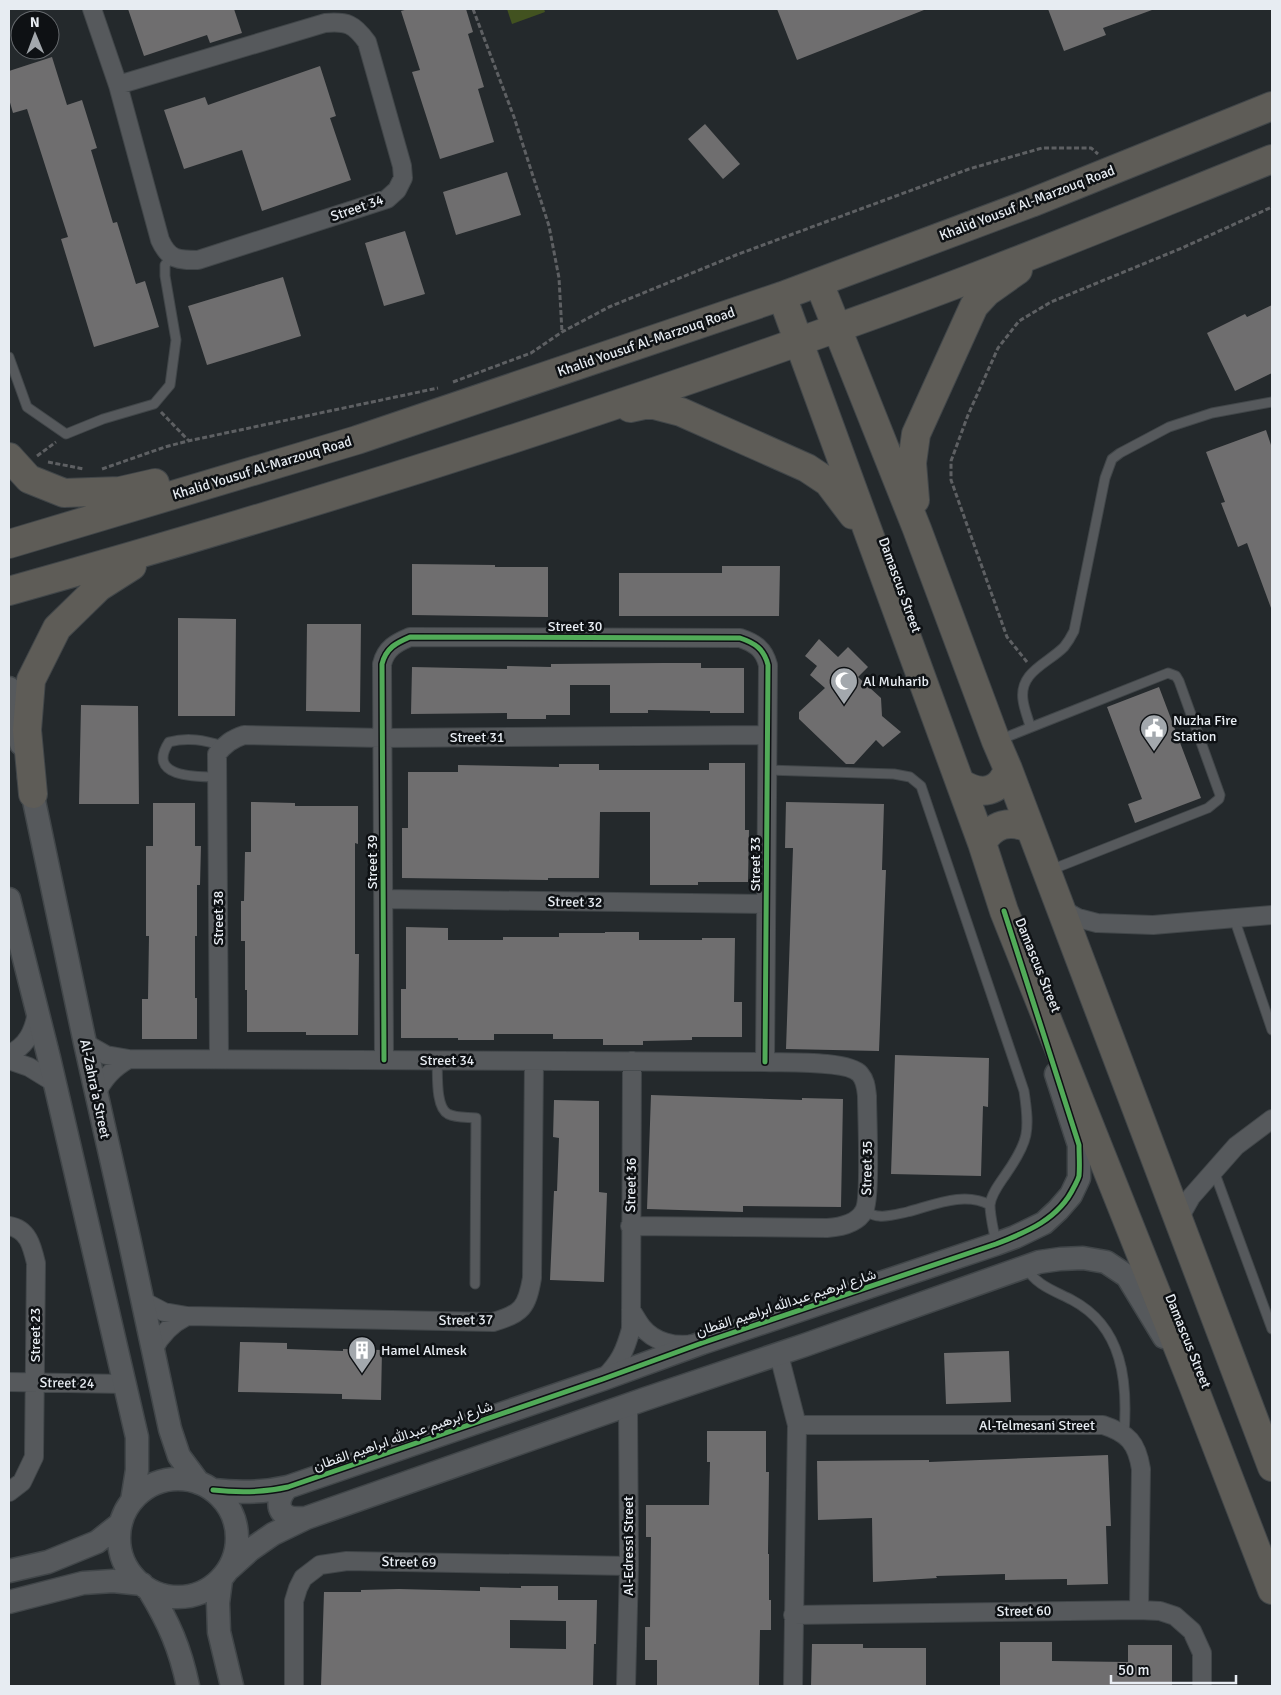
<svg xmlns="http://www.w3.org/2000/svg" width="1281" height="1695" viewBox="0 0 1281 1695" font-family="Signika,Vazirmatn,sans-serif">
	<style>
		.green { fill: #425220 }
		.building { fill: #6f6e6f; fill-rule: evenodd }
		.lines { fill: none; stroke-linecap: round; stroke-linejoin: round }
		.service-casing { stroke: #414649; stroke-width: 11 }
		.minor-casing { stroke: #414649; stroke-width: 20 }
		.tertiary-casing { stroke: #414649; stroke-width: 25 }
		.primary-casing { stroke: #414649; stroke-width: 30 }
		.path { stroke: #5e6063; stroke-width: 3; stroke-dasharray: 5 2.5; stroke-linecap: butt }
		.service { stroke: #56595c; stroke-width: 9 }
		.minor { stroke: #56595c; stroke-width: 18 }
		.tertiary { stroke: #56595c; stroke-width: 22 }
		.primary { stroke: #5e5c57; stroke-width: 28 }
		.cycleway-casing { stroke: #0e1114; stroke-width: 8 }
		.cycleway { stroke: #51ab58; stroke-width: 5 }
		.labels { text-anchor: middle; dominant-baseline: central; stroke-width: 5; stroke-linejoin: round; paint-order: stroke }
		.street-label { font-size: 14px; fill: #e7ecf2; stroke: #0e1114 }
		.poi-label { font-size: 14px; fill: #e7ecf2; stroke: #0e1114; text-anchor: start }
	</style>
	<rect width="100%" height="100%" fill="#24292c"/>
	<path class="green" d="M 507,9 L 544,9 L 545,12 L 512,24 Z"/>
	<path class="building" d="M 128,9 L 234,9 L 242,33 L 210,43 L 207,35 L 144,56 Z
		M 408,9 L 466,9 L 473,32 L 468,34 L 484,87 L 478,89 L 494,142 L 440,159 L 412,72 L 420,70 L 401,11 Z
		M 777,9 L 924,9 L 924,10 L 797,60 Z
		M 1048,9 L 1151,9 L 1152,10 L 1103,28 L 1106,35 L 1064,51 Z
		M 52,57 L 67,105 L 82,100 L 97,148 L 91,150 L 113,223 L 117,222 L 136,284 L 145,281 L 159,327 L 94,347 L 61,239 L 68,237 L 27,109 L 13,113 L 9,99 L 9,71 Z
		M 320,66 L 336,116 L 330,118 L 351,180 L 262,211 L 242,150 L 184,169 L 164,110 L 205,97 L 208,105 Z
		M 705,124 L 740,164 L 723,179 L 688,139 Z
		M 507,172 L 521,215 L 456,235 L 443,192 Z
		M 405,231 L 425,294 L 384,306 L 365,243 Z
		M 283,277 L 301,336 L 207,365 L 188,306 Z
		M 1272,305 L 1272,373 L 1235,391 L 1207,333 L 1245,314 L 1247,317 Z
		M 1266,430 L 1272,448 L 1272,608 L 1271,608 L 1247,543 L 1238,547 L 1221,503 L 1225,502 L 1206,452 Z
		M 412,564 L 495,565 L 495,567 L 548,567 L 548,617 L 412,615 Z
		M 722,566 L 780,566 L 779,616 L 619,616 L 619,573 L 722,573 Z
		M 178,618 L 236,619 L 235,716 L 178,716 Z
		M 307,624 L 361,624 L 360,712 L 306,711 Z
		M 819,639 L 838,657 L 848,647 L 868,667 L 858,677 L 881,698 L 882,716 L 901,732 L 883,747 L 876,740 L 854,764 L 846,764 L 799,719 L 799,712 L 825,688 L 810,675 L 817,666 L 805,656 Z
		M 662,663 L 701,663 L 701,668 L 744,668 L 744,713 L 710,713 L 710,711 L 648,710 L 648,713 L 610,713 L 610,685 L 570,685 L 570,715 L 546,715 L 546,719 L 507,719 L 507,713 L 411,714 L 412,667 L 507,669 L 507,666 L 551,667 L 551,664 Z
		M 1159,687 L 1201,798 L 1135,823 L 1128,804 L 1142,799 L 1107,707 Z
		M 81,705 L 138,706 L 139,804 L 79,804 Z
		M 709,763 L 745,763 L 745,830 L 749,830 L 748,882 L 698,882 L 698,885 L 650,885 L 650,812 L 600,812 L 599,878 L 548,878 L 548,880 L 402,878 L 402,828 L 408,828 L 408,772 L 458,772 L 458,765 L 559,767 L 559,764 L 599,764 L 599,770 L 709,770 Z
		M 251,802 L 295,803 L 295,806 L 358,806 L 358,844 L 355,843 L 355,954 L 359,954 L 358,1035 L 306,1035 L 306,1032 L 247,1032 L 247,990 L 245,990 L 245,941 L 241,941 L 241,901 L 244,901 L 245,852 L 251,852 Z
		M 786,802 L 884,804 L 882,870 L 886,870 L 879,1051 L 786,1049 L 793,848 L 785,848 Z
		M 153,803 L 195,803 L 195,846 L 201,846 L 200,885 L 197,885 L 197,936 L 195,936 L 195,998 L 197,998 L 197,1039 L 142,1039 L 142,999 L 148,999 L 149,936 L 146,936 L 146,846 L 153,846 Z
		M 406,927 L 448,928 L 448,940 L 503,940 L 503,937 L 559,937 L 559,933 L 605,933 L 605,932 L 639,932 L 639,940 L 702,940 L 702,938 L 735,938 L 734,1002 L 742,1002 L 742,1037 L 692,1037 L 692,1040 L 643,1041 L 643,1045 L 603,1045 L 603,1039 L 553,1039 L 553,1034 L 494,1034 L 494,1040 L 458,1040 L 458,1038 L 401,1038 L 401,989 L 406,989 Z
		M 895,1055 L 989,1058 L 988,1107 L 983,1106 L 981,1176 L 891,1174 Z
		M 651,1095 L 802,1100 L 802,1098 L 843,1099 L 841,1207 L 743,1206 L 743,1212 L 647,1209 Z
		M 554,1100 L 599,1101 L 599,1192 L 607,1193 L 604,1282 L 550,1280 L 554,1191 L 557,1191 L 559,1138 L 553,1137 Z
		M 240,1342 L 287,1343 L 287,1349 L 343,1351 L 343,1349 L 382,1350 L 381,1400 L 342,1399 L 342,1394 L 238,1392 Z
		M 1009,1351 L 1011,1402 L 946,1404 L 944,1353 Z
		M 707,1431 L 766,1431 L 766,1472 L 769,1472 L 768,1554 L 769,1554 L 769,1600 L 771,1600 L 771,1630 L 760,1630 L 759,1686 L 657,1686 L 657,1660 L 645,1660 L 645,1627 L 650,1627 L 651,1537 L 646,1537 L 646,1505 L 709,1505 L 710,1462 L 707,1462 Z
		M 1108,1455 L 1111,1526 L 1106,1526 L 1108,1584 L 1067,1585 L 1067,1579 L 1005,1580 L 1005,1574 L 936,1576 L 937,1578 L 873,1582 L 872,1518 L 818,1520 L 817,1461 L 929,1460 L 929,1462 Z
		M 521,1586 L 558,1586 L 558,1600 L 597,1600 L 596,1644 L 594,1644 L 593,1686 L 321,1686 L 324,1592 L 361,1592 L 361,1590 L 399,1589 L 480,1591 L 480,1587 L 521,1588 ZM 510,1620 L 566,1621 L 566,1649 L 510,1648 Z
		M 1000,1642 L 1052,1642 L 1052,1661 L 1128,1662 L 1128,1645 L 1172,1645 L 1172,1686 L 1000,1686 Z
		M 812,1644 L 863,1644 L 863,1648 L 926,1648 L 926,1686 L 811,1686 Z"/>
	<g class="lines">
		<g class="service-casing">
			<path id="service" d="M 9,357 L 27,407 L 66,434 L 103,419 L 154,404 L 170,385 L 176,340 L 165,276 L 165,265 L 171,257
				M 1030,726 C 1028,718 1024,709 1023,700 C 1019,672 1047,664 1064,647 C 1068,642 1071,637 1074,631 L 1105,478 L 1112,459 L 1120,453 L 1169,427 L 1212,413 L 1272,402
				M 999,740 L 1168,673 L 1176,676 L 1179,681 L 1220,795 L 1219,799 L 1208,808 L 1048,871
				M 767,770 L 894,774 L 910,777 L 921,786 L 1024,1091 C 1030,1131 1029,1141 1006,1174 C 1000,1183 991,1194 990,1205 C 990,1217 994,1231 996,1243
				M 217,777 C 195,777 146,777 169,742 C 188,737 204,740 223,746
				M 1234,918 L 1272,1030
				M 437,1060 C 438,1073 435,1107 448,1114 C 456,1118 467,1117 476,1118 L 475,1284
				M 1214,1171 L 1272,1329
				M 865,1211 C 869,1213 874,1216 879,1216 C 889,1217 898,1214 907,1212 C 934,1205 964,1191 990,1205
				M 1026,1267 C 1035,1285 1055,1291 1072,1300 C 1123,1327 1128,1382 1124,1434"/>
		</g>
		<g class="minor-casing">
			<path id="minor" d="M 92,9 L 118,85 L 160,240 C 169,260 178,260 198,260 L 387,199 L 397,190 L 403,178 L 402,166 L 367,42 C 354,24 347,21 325,23 L 118,85
				M 384,899 L 766,904
				M 1060,908 L 1078,918 L 1097,923 L 1153,925 L 1272,915
				M 85,1043 L 106,1055 L 129,1059 L 765,1062 C 784,1063 848,1060 860,1074 C 866,1081 866,1088 867,1096 C 867,1115 871,1199 864,1211 C 857,1224 841,1227 827,1228 L 630,1226
				M 9,1054 C 27,1046 34,1031 37,1012
				M 219,1059 L 217,754 C 225,744 232,739 244,735 L 383,738 L 767,735
				M 9,1060 L 29,1067 L 55,1083
				M 384,1060 L 382,664 C 386,648 396,643 410,637 L 740,638 C 755,643 764,649 768,665 L 765,1062
				M 96,1094 C 104,1078 113,1068 129,1059
				M 1178,1220 L 1191,1197 L 1236,1146 L 1272,1119
				M 9,1226 C 28,1229 32,1246 36,1263 L 34,1457 L 22,1482 L 9,1492
				M 143,1301 L 164,1312 L 187,1316 L 493,1322 C 522,1314 527,1307 532,1278 L 534,1061
				M 631,1310 C 635,1316 638,1322 642,1327 C 654,1342 675,1347 693,1344
				M 153,1350 C 161,1334 171,1324 187,1316
				M 779,1355 L 797,1425 L 793,1686
				M 604,1378 C 620,1362 625,1351 631,1329 L 632,1061
				M 9,1382 L 125,1384
				M 797,1425 L 1103,1425 C 1128,1433 1137,1443 1141,1469 L 1139,1610
				M 793,1615 L 1139,1610 L 1160,1611 L 1175,1616 L 1192,1631 L 1202,1653 L 1202,1686
				M 294,1686 L 294,1601 L 298,1588 L 303,1578 L 320,1565 L 347,1561 L 629,1566
				M 626,1686 L 629,1566 L 628,1406"/>
		</g>
		<g class="tertiary-casing">
			<path id="tertiary" d="M 9,688 L 21,744
				M 29,777 L 85,1043 L 129,1238 L 170,1429 L 179,1456 L 199,1483
				M 9,899 L 49,1058 L 137,1437 L 137,1470 L 132,1501
				M119 1538a59 59 0 1 1 118 0a59 59 0 1 1-118 0Z
				M 288,1487 C 279,1495 274,1511 289,1517 C 294,1519 301,1518 306,1518
				M 213,1490 C 239,1493 262,1493 288,1487 L 603,1379 L 702,1343 L 996,1244 L 1015,1237 L 1044,1223 L 1058,1210 L 1071,1195 L 1079,1178 L 1079,1145 L 1056,1074
				M 229,1569 L 250,1550 L 273,1534 L 306,1518 L 645,1399 L 805,1345 L 1039,1262 L 1060,1259 L 1083,1258 L 1106,1262 L 1127,1276 L 1164,1337
				M 9,1571 L 48,1562 L 97,1542 L 121,1523
				M 221,1580 L 218,1603 L 219,1632 L 232,1686
				M 149,1590 C 169,1623 180,1648 188,1686
				M 9,1602 L 83,1583 L 113,1581 L 142,1584"/>
		</g>
		<g class="primary-casing">
			<path id="primary" d="M 819,283 L 917,529 L 996,741 L 1008,769 L 1272,1467
				M 782,296 L 982,843 L 1004,911 L 1193,1385 L 1272,1590
				M 630,408 L 644,405 L 654,405 L 681,412 L 807,468 L 828,482 L 853,515
				M 9,457 L 29,479 L 64,493 L 120,491 L 155,483
				M 915,500 L 912,463 L 916,434 L 974,306 L 987,292 L 1018,270
				M 9,544 L 357,440 L 782,296 L 1031,203 L 1272,106
				M 9,591 C 287,513 562,427 834,329 C 982,277 1127,217 1272,159
				M 961,783 C 981,796 1000,793 1008,769
				M 33,794 L 27,730 L 31,680 L 57,628 L 99,587 L 132,566
				M 982,843 C 993,824 1010,819 1030,829"/>
		</g>
		<path class="path" d="M 473,9 L 514,117 L 549,226 L 559,278 L 562,332
			M 453,382 L 531,353 L 562,332 L 609,307 L 736,255 L 969,169 L 1042,148 L 1091,148 L 1098,154
			M 161,412 L 188,440
			M 37,456 L 56,442
			M 48,462 L 84,469
			M 102,469 L 165,447 L 188,441 L 438,388
			M 1027,662 L 1007,637 L 951,480 L 951,461 L 968,415 L 998,348 L 1019,321 L 1051,302 L 1182,248 L 1272,207"/>
		<use href="#service" class="service"/>
		<use href="#minor" class="minor"/>
		<use href="#tertiary" class="tertiary"/>
		<use href="#primary" class="primary"/>
		<g class="cycleway-casing">
			<path id="cycleway" d="M 384,1060 L 382,664 C 386,648 396,643 410,637 L 740,638 C 755,643 764,649 768,665 L 765,1062
				M 213,1490 C 239,1493 262,1493 288,1487 L 603,1379 L 702,1343 L 996,1244 C 1027,1232 1059,1219 1074,1187 C 1076,1183 1078,1180 1079,1176 C 1080,1166 1079,1155 1079,1145 L 1004,911"/>
		</g>
		<use href="#cycleway" class="cycleway"/>
	</g>
	<defs>
		<g id="mosque-pin" transform="scale(1.4375)"><path d="M0 17L-7.5 6A9.5 9.5 0 1 1 7.5 6Z" fill="#a3a8ad" stroke="#0e1114"/><path d="M3.5-4.9A6 6 0 1 0 3.5 4.9A5 5 0 1 1 3.5-4.9Z" fill="#fff"/></g>
		<g id="civic-pin" transform="scale(1.4375)"><path d="M0 17L-7.5 6A9.5 9.5 0 1 1 7.5 6Z" fill="#a3a8ad" stroke="#0e1114"/><path d="M-.6-6.5H3V-4.5H.6V-3L4-1V1h2V6H-6V1h2V-1L-.6-3ZM-1.2 2.5V6h2.4V2.5Z" fill="#fff"/></g>
		<g id="building-pin" transform="scale(1.4375)"><path d="M0 17L-7.5 6A9.5 9.5 0 1 1 7.5 6Z" fill="#a3a8ad" stroke="#0e1114"/><path d="M-4-6H4V6H1V3H-1V6H-4ZM-2.5-4.3h1.7v1.8h-1.7ZM.8-4.3h1.7v1.8H.8ZM-2.5-1h1.7V.8h-1.7ZM.8-1h1.7V.8H.8Z" fill="#fff"/></g>
	</defs>
	<g fill-rule="evenodd">
		<use href="#mosque-pin" x="844" y="681"/>
		<use href="#civic-pin" x="1154" y="728"/>
		<use href="#building-pin" x="362" y="1350"/>
	</g>
	<g class="labels">
		<g class="street-label">
			<text transform="translate(1027 203) rotate(-21)">Khalid Yousuf Al-Marzouq Road</text>
			<text transform="translate(357 208) rotate(-19)">Street 34</text>
			<text transform="translate(646 342) rotate(-19)">Khalid Yousuf Al-Marzouq Road</text>
			<text transform="translate(262 468) rotate(-17)">Khalid Yousuf Al-Marzouq Road</text>
			<text transform="translate(900 585) rotate(70)">Damascus Street</text>
			<text x="575" y="626">Street 30</text>
			<text x="477" y="737">Street 31</text>
			<text transform="translate(372 862) rotate(-90)">Street 39</text>
			<text transform="translate(755 864) rotate(-90)">Street 33</text>
			<text transform="translate(575 902) rotate(1)">Street 32</text>
			<text transform="translate(218 918) rotate(-90)">Street 38</text>
			<text transform="translate(1038 965) rotate(68)">Damascus Street</text>
			<text x="447" y="1060">Street 34</text>
			<text transform="translate(95 1089) rotate(78)">Al-Zahra'a Street</text>
			<text transform="translate(867 1168) rotate(-89)">Street 35</text>
			<text transform="translate(631 1185) rotate(-89)">Street 36</text>
			<text transform="translate(786 1303) rotate(-18)">شارع ابرهيم عبدالله ابراهيم القطان</text>
			<text transform="translate(466 1320) rotate(-1)">Street 37</text>
			<text transform="translate(35 1335) rotate(-90)">Street 23</text>
			<text transform="translate(1188 1341) rotate(68)">Damascus Street</text>
			<text transform="translate(67 1383) rotate(1)">Street 24</text>
			<text x="1037" y="1425">Al-Telmesani Street</text>
			<text transform="translate(403 1436) rotate(-19)">شارع ابرهيم عبدالله ابراهيم القطان</text>
			<text transform="translate(628 1546) rotate(-90)">Al-Edressi Street</text>
			<text transform="translate(409 1562) rotate(1)">Street 69</text>
			<text transform="translate(1024 1611) rotate(-1)">Street 60</text>
		</g>
		<g class="poi-label">
			<text x="863" y="681">Al Muharib</text>
			<text x="1173" y="720">Nuzha Fire<tspan x="1173" dy="16">Station</tspan></text>
			<text x="381" y="1350">Hamel Almesk</text>
		</g>
	</g>
	<rect width="1281" height="1695" fill="none" stroke="#e7ecf2" stroke-width="20"/>
	<g transform="translate(35 35) rotate(359)"><circle r="24" fill="#0e1114" stroke="#65696d"/>
	<path d="M0-4L9 19L0 12L-9 19Z" fill="#a3a8ad"/>
	<text y="-8" font-size="14" font-weight="bold" text-anchor="middle" fill="#e7ecf2">N</text>
	</g>
	<path d="M1111 1675v8h125v-8" fill="none" stroke="#e7ecf2" stroke-width="2.5"/>
	<text x="1118" y="1675" font-size="15" fill="#e7ecf2" stroke="#0e1114" stroke-width="4" paint-order="stroke">50 m</text>
</svg>
